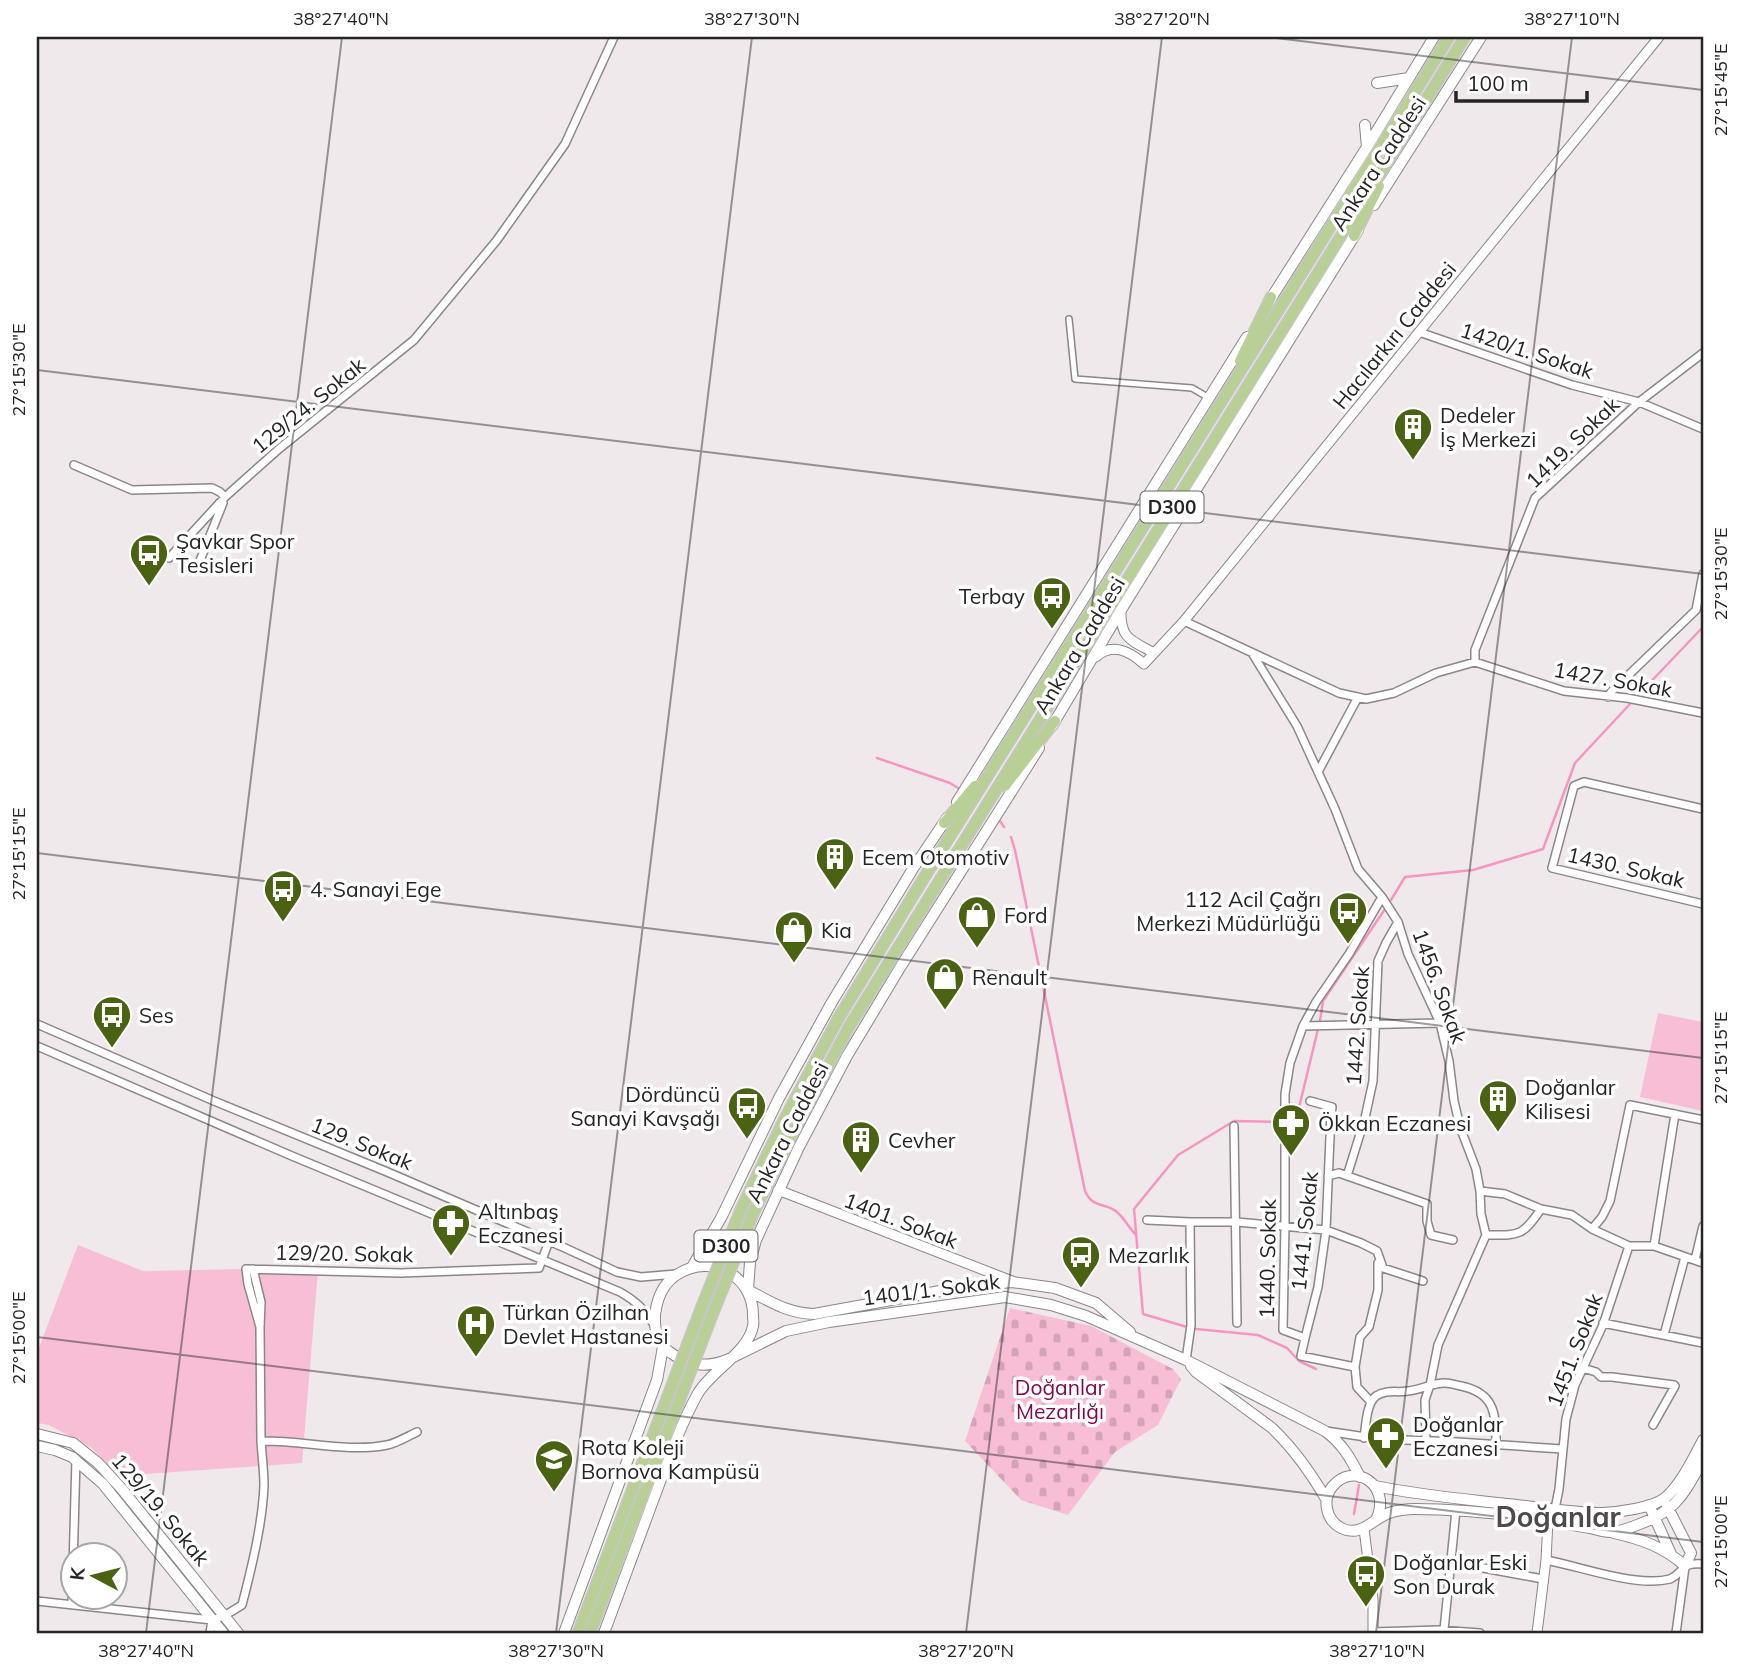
<svg xmlns="http://www.w3.org/2000/svg" width="1740" height="1670" viewBox="0 0 1740 1670" font-family="Mulish,sans-serif">
	<style>
		.green { fill: #f8bed6 }
		.cemetery { fill: url(#cemetery-stones) }
		.lines { fill: none; stroke-linecap: round; stroke-linejoin: round }
		.stream { stroke: #f795c0; stroke-width: 2.5 }
		.pedestrian-casing { stroke: #8c8688; stroke-width: 8 }
		.minor-casing { stroke: #8c8688; stroke-width: 10 }
		.tertiary-casing { stroke: #8c8688; stroke-width: 11 }
		.secondary-casing { stroke: #8c8688; stroke-width: 12 }
		.trunk-casing { stroke: #c7c6c6; stroke-width: 13 }
		.pedestrian { stroke: #fff; stroke-width: 5 }
		.minor { stroke: #fff; stroke-width: 7 }
		.tertiary { stroke: #fff; stroke-width: 9 }
		.secondary { stroke: #fff; stroke-width: 10 }
		.trunk { stroke: #b8cf96; stroke-width: 10 }
		.trunk-bridge-casing { stroke: #c7c6c6; stroke-width: 13; stroke-linecap: butt }
		.trunk-bridge { stroke: #b8cf96; stroke-width: 10 }
		.ticks { fill: none; stroke: #262425; stroke-width: 2; stroke-opacity: 0.45 }
		.labels { text-anchor: middle; dominant-baseline: central; stroke-width: 7; stroke-linejoin: round; paint-order: stroke }
		.shield { fill: #fff; stroke: #676666; stroke-width: 2 }
		.shield-label { font-size: 19px; font-weight: bold; fill: #262425 }
		.street-label { font-size: 21px; fill: #262425; stroke: #fff }
		.poi-label { font-size: 21px; fill: #262425; stroke: #fff; text-anchor: start }
		.park-label { font-size: 21px; fill: #7f074e; stroke: #fff }
		.district-label { font-size: 28px; font-weight: bold; fill: #4e494b; stroke: #fff }
		.neatline { fill: none; stroke: #262425; stroke-width: 2.5 }
		.ticks-label { font-size: 18px; text-anchor: middle; fill: #262425 }
	</style>
	<defs>
		<pattern id="cemetery-stones" width="16" height="16" patternUnits="userSpaceOnUse" patternTransform="scale(1.75)"><rect width="16" height="16" fill="#f8bed6"/><path d="M2 7V4a2 2 0 0 1 4 0v3zM10 15v-3a2 2 0 0 1 4 0v3z" fill="#d4a3b8"/></pattern>
	</defs>
	<rect width="100%" height="100%" fill="#efe9eb"/>
	<path class="green" d="M 1658,1013 L 1703,1022 L 1703,1111 L 1640,1097 Z
		M 78,1245 L 143,1271 L 246,1269 L 318,1271 L 302,1463 L 118,1476 L 92,1448 L 49,1425 L 37,1423 L 37,1353 Z"/>
	<path class="cemetery" d="M 1010,1308 L 1091,1326 L 1173,1369 L 1181,1379 L 1158,1425 L 1115,1452 L 1068,1515 L 1021,1500 L 965,1441 Z"/>
	<g class="lines">
		<path class="stream" d="M 1641,692 L 1703,627
			M 877,758 L 950,783 L 958,788
			M 1000,821 L 1004,827
			M 1011,837 L 1015,850 L 1085,1191 C 1093,1209 1105,1202 1117,1212 C 1125,1219 1129,1228 1136,1235
			M 1391,900 L 1405,877 L 1473,870 L 1543,849 L 1575,763 L 1630,704
			M 1320,1021 L 1323,1001 L 1385,909
			M 1290,1122 L 1296,1120 L 1318,1029
			M 1187,1327 L 1143,1314 L 1134,1209 L 1178,1155 L 1234,1121 L 1281,1122
			M 1196,1329 L 1258,1335 L 1287,1348 L 1299,1361 L 1316,1369
			M 1354,1514 L 1359,1485"/>
		<g class="pedestrian-casing">
			<path id="pedestrian" d="M 1069,319 L 1075,379 L 1192,388 L 1209,398"/>
		</g>
		<g class="minor-casing">
			<path id="minor" d="M 1419,332 L 1572,385 L 1639,402 L 1703,429
				M 74,465 L 132,490 L 212,488 L 220,492 L 225,497
				M 169,558 L 225,497 L 280,448 L 414,340 L 497,240 L 565,144 L 614,37
				M 197,568 L 223,503
				M 1184,621 L 1339,693 L 1366,699 L 1394,693 L 1436,673 L 1475,662 L 1564,691 L 1627,698 L 1703,713
				M 1252,653 L 1297,726 L 1335,809 L 1358,869 L 1382,897 L 1398,922 L 1408,954 L 1440,1023 L 1449,1061 L 1454,1101 L 1460,1127 L 1476,1169 L 1480,1191 L 1481,1214 L 1486,1235 L 1438,1345 L 1430,1385 L 1425,1400 L 1426,1440
				M 1475,662 L 1475,650 L 1535,498 L 1639,402 L 1703,353
				M 1608,697 L 1611,692 L 1696,610 L 1703,574
				M 1318,772 L 1358,697
				M 1703,809 L 1584,782 L 1574,786 L 1552,868 L 1703,904
				M 37,1024 L 214,1101 L 385,1171 L 565,1248 L 617,1272 L 641,1277 L 676,1274
				M 1303,1026 L 1440,1023
				M 37,1046 L 292,1156 L 620,1292 C 636,1301 645,1310 654,1325
				M 1234,1126 L 1237,1323
				M 1328,1176 L 1339,1173 L 1427,1204 L 1427,1221 L 1431,1235 L 1453,1240
				M 1347,1176 L 1365,1118 L 1373,1081 L 1378,961 L 1386,943 L 1398,922
				M 1480,1191 L 1505,1194 L 1541,1209 L 1572,1215 L 1592,1229 L 1629,1246 L 1654,1246 L 1703,1263
				M 1147,1220 L 1190,1222
				M 1592,1229 L 1602,1217 L 1610,1201 L 1630,1105 L 1703,1120
				M 1486,1235 C 1519,1235 1522,1237 1541,1209
				M 1654,1246 L 1675,1114
				M 1695,1260 L 1703,1226
				M 253,1269 L 261,1302 L 260,1327 L 248,1284 L 246,1269 L 401,1273 L 539,1268 L 549,1241
				M 1603,1323 L 1703,1343
				M 260,1327 L 261,1441 C 302,1440 347,1453 387,1445 C 397,1443 408,1436 417,1432
				M 1664,1335 L 1685,1257
				M 1305,1338 L 1318,1287 L 1326,1230 L 1331,1114 L 1332,1107 L 1310,1101
				M 1186,1360 L 1191,1325 L 1190,1222 L 1237,1222 L 1326,1230 L 1361,1243 L 1377,1251 L 1383,1268 L 1423,1281
				M 1355,1367 L 1301,1356 L 1305,1338 L 1283,1330 L 1285,1225 L 1285,1094 L 1290,1063 L 1303,1026 L 1316,1002 L 1349,954 L 1382,897
				M 1583,1368 L 1596,1372 L 1601,1377 L 1612,1377 L 1674,1385 L 1675,1386 L 1653,1425
				M 1371,1402 L 1357,1387 L 1355,1367 L 1360,1337 L 1369,1327 L 1378,1290 L 1378,1263
				M 1326,1431 L 1379,1439 L 1457,1442 L 1562,1449
				M 1364,1438 C 1366,1426 1366,1404 1376,1396 C 1387,1389 1396,1393 1408,1391 C 1420,1390 1432,1383 1445,1383 C 1450,1383 1456,1385 1461,1386 C 1495,1393 1496,1414 1496,1444
				M 1555,1509 L 1559,1489 L 1566,1419 L 1575,1385 L 1603,1325 L 1629,1246
				M 1546,1560 C 1577,1566 1623,1582 1653,1581 C 1658,1581 1666,1580 1670,1579 C 1685,1572 1680,1562 1703,1564
				M 1451,1562 L 1543,1579
				M 37,1601 L 212,1620 L 224,1616 L 242,1605 C 252,1566 262,1526 264,1486 C 264,1471 262,1456 261,1441
				M 72,1604 L 76,1459
				M 1444,1630 L 1456,1510
				M 1373,1632 L 1439,1630 L 1480,1633
				M 210,1633 L 212,1620
				M 1676,1633 L 1685,1567"/>
		</g>
		<g class="tertiary-casing">
			<path id="tertiary" d="M 1121,610 C 1120,639 1131,640 1154,653
				M 1096,657 C 1112,642 1129,651 1144,664 L 1184,621 L 1659,37
				M 778,1190 L 1012,1281
				M 1364,1529 L 1373,1599 L 1373,1633
				M 1537,1633 L 1546,1560 L 1548,1520 L 1555,1509"/>
		</g>
		<g class="secondary-casing">
			<path id="secondary" d="M 1377,83 L 1409,78
				M 1365,125 L 1367,147
				M 1374,205 L 1481,37
				M 1268,303 L 1367,147 L 1434,37
				M 1052,726 L 1121,610 L 1358,230
				M 957,802 L 1247,337
				M 692,1267 L 721,1218 L 779,1098 L 832,1002 L 914,867 L 947,818
				M 748,1290 L 750,1262 L 756,1240 L 799,1147 L 847,1056 L 901,966 L 1039,748
				M 748,1290 C 771,1302 787,1313 814,1314 L 962,1287 L 1012,1282 L 1055,1288 L 1096,1303 L 1130,1332
				M 1191,1366 L 1196,1372 L 1272,1428 C 1294,1449 1311,1473 1326,1499
				M 37,1434 L 73,1443 L 98,1463 L 121,1488 L 238,1633
				M 37,1446 L 55,1450 L 72,1457 L 103,1484 L 223,1633
				M 1375,1486 C 1418,1495 1463,1499 1507,1504 C 1538,1507 1571,1513 1603,1513 C 1619,1512 1652,1508 1665,1498 C 1681,1484 1693,1459 1703,1440
				M 1649,1505 L 1671,1554
				M 1376,1520 C 1393,1485 1353,1460 1332,1487 C 1322,1500 1326,1520 1341,1528 C 1361,1538 1372,1519 1389,1513 C 1398,1510 1406,1509 1415,1509 C 1459,1509 1505,1514 1548,1520 C 1562,1523 1576,1526 1590,1528 C 1597,1530 1605,1532 1611,1532 C 1620,1532 1629,1528 1637,1525 C 1677,1511 1683,1495 1703,1460
				M 1614,1533 C 1641,1539 1664,1547 1685,1566 L 1691,1553 L 1667,1506
				M 564,1633 L 657,1380 L 663,1347
				M 604,1633 C 621,1588 637,1543 654,1498 C 667,1463 679,1428 697,1395 C 710,1371 748,1353 753,1326 C 754,1323 753,1319 753,1315 C 753,1276 712,1253 678,1274 C 656,1287 648,1323 662,1345 C 664,1349 670,1352 674,1355 C 691,1367 710,1367 729,1359 L 786,1331 L 829,1322 L 1005,1297 L 1051,1305 L 1086,1316 L 1186,1360 L 1325,1431 C 1342,1443 1351,1459 1360,1477"/>
		</g>
		<g class="trunk-casing">
			<path id="trunk" d="M 1354,236 L 1379,186
				M 1240,361 L 1271,297
				M 1005,786 L 1055,721
				M 944,823 L 975,786
				M 922,881 L 1449,37
				M 935,888 L 1465,37"/>
		</g>
		<use href="#pedestrian" class="pedestrian"/>
		<use href="#minor" class="minor"/>
		<use href="#tertiary" class="tertiary"/>
		<use href="#secondary" class="secondary"/>
		<use href="#trunk" class="trunk"/>
		<g class="trunk-bridge-casing">
			<path id="trunk-bridge" d="M 578,1633 L 702,1306 L 742,1207 L 785,1118 L 838,1019 L 922,881
				M 590,1633 L 713,1313 L 753,1214 L 797,1124 L 849,1027 L 935,888"/>
		</g>
		<use href="#trunk-bridge" class="trunk-bridge"/>
	</g>
	<path class="ticks" d="M 1268,37 L 1703,90M 37,370 L 1703,574M 37,853 L 1703,1058M 37,1337 L 1703,1542M 146,1633 L 342,37M 556,1633 L 752,37M 966,1633 L 1162,37M 1376,1633 L 1572,37"/>
	<defs>
		<g id="building-pin" transform="scale(2.0125)"><path d="M0 17L-7.5 6A9.5 9.5 0 1 1 7.5 6Z" fill="#4a6313" stroke="#fff"/><path d="M-4-6H4V6H1V3H-1V6H-4ZM-2.5-4.3h1.7v1.8h-1.7ZM.8-4.3h1.7v1.8H.8ZM-2.5-1h1.7V.8h-1.7ZM.8-1h1.7V.8H.8Z" fill="#fff"/></g>
		<g id="bus-pin" transform="scale(2.0125)"><path d="M0 17L-7.5 6A9.5 9.5 0 1 1 7.5 6Z" fill="#4a6313" stroke="#fff"/><path d="M-5-6H5V4H4V6H2V4H-2V6H-4V4H-5ZM-3.5-4V0h7V-4ZM-3.5 1.2v1.5H-2V1.2ZM2 1.2v1.5H3.5V1.2Z" fill="#fff"/></g>
		<g id="shop-pin" transform="scale(2.0125)"><path d="M0 17L-7.5 6A9.5 9.5 0 1 1 7.5 6Z" fill="#4a6313" stroke="#fff"/><path d="M-5-2.5h2.3a2.7 3.5 0 0 1 5.4 0H5L5.5 6h-11ZM-1.5-2.5h3a1.5 2.3 0 0 0-3 0Z" fill="#fff"/></g>
		<g id="pharmacy-pin" transform="scale(2.0125)"><path d="M0 17L-7.5 6A9.5 9.5 0 1 1 7.5 6Z" fill="#4a6313" stroke="#fff"/><path d="M-2-6h4v4h4v4h-4v4h-4v-4h-4v-4h4Z" fill="#fff"/></g>
		<g id="hospital-pin" transform="scale(2.0125)"><path d="M0 17L-7.5 6A9.5 9.5 0 1 1 7.5 6Z" fill="#4a6313" stroke="#fff"/><path d="M-5-5h3v3.5h4V-5h3V5h-3V1.5h-4V5h-3Z" fill="#fff"/></g>
		<g id="school-pin" transform="scale(2.0125)"><path d="M0 17L-7.5 6A9.5 9.5 0 1 1 7.5 6Z" fill="#4a6313" stroke="#fff"/><path d="M0-5L7-2L0 1L-7-2ZM-4 1L0 2.5L4 1V4Q0 6-4 4Z" fill="#fff"/></g>
	</defs>
	<g fill-rule="evenodd">
		<use href="#building-pin" x="1413" y="427"/>
		<use href="#bus-pin" x="149" y="553"/>
		<use href="#bus-pin" x="1052" y="596"/>
		<use href="#building-pin" x="835" y="857"/>
		<use href="#bus-pin" x="283" y="889"/>
		<use href="#bus-pin" x="1348" y="911"/>
		<use href="#shop-pin" x="977" y="915"/>
		<use href="#shop-pin" x="794" y="930"/>
		<use href="#shop-pin" x="945" y="977"/>
		<use href="#bus-pin" x="112" y="1015"/>
		<use href="#building-pin" x="1498" y="1099"/>
		<use href="#bus-pin" x="747" y="1106"/>
		<use href="#pharmacy-pin" x="1291" y="1123"/>
		<use href="#building-pin" x="861" y="1140"/>
		<use href="#pharmacy-pin" x="451" y="1223"/>
		<use href="#bus-pin" x="1081" y="1255"/>
		<use href="#hospital-pin" x="476" y="1324"/>
		<use href="#pharmacy-pin" x="1386" y="1436"/>
		<use href="#school-pin" x="554" y="1459"/>
		<use href="#bus-pin" x="1366" y="1574"/>
	</g>
	<g class="labels">
		<g class="shield">
			<rect x="1140.5" y="491.5" width="63" height="31" rx="5"/>
			<rect x="694.5" y="1230.5" width="63" height="31" rx="5"/>
		</g>
		<g class="shield-label">
			<text x="1172" y="507">D300</text>
			<text x="726" y="1246">D300</text>
		</g>
		<g class="street-label">
			<text transform="translate(1378 163) rotate(-57)">Ankara Caddesi</text>
			<text transform="translate(1394 335) rotate(-51)">Hacılarkırı Caddesi</text>
			<text transform="translate(1527 350) rotate(18)">1420/1. Sokak</text>
			<text transform="translate(308 405) rotate(-39)">129/24. Sokak</text>
			<text transform="translate(1572 442) rotate(-44)">1419. Sokak</text>
			<text transform="translate(1079 645) rotate(-59)">Ankara Caddesi</text>
			<text transform="translate(1613 679) rotate(10)">1427. Sokak</text>
			<text transform="translate(1626 867) rotate(13)">1430. Sokak</text>
			<text transform="translate(1440 986) rotate(70)">1456. Sokak</text>
			<text transform="translate(1357 1026) rotate(-86)">1442. Sokak</text>
			<text transform="translate(787 1132) rotate(-63)">Ankara Caddesi</text>
			<text transform="translate(362 1143) rotate(22)">129. Sokak</text>
			<text transform="translate(901 1220) rotate(21)">1401. Sokak</text>
			<text transform="translate(1304 1231) rotate(-84)">1441. Sokak</text>
			<text transform="translate(344 1253) rotate(1)">129/20. Sokak</text>
			<text transform="translate(1267 1259) rotate(-89)">1440. Sokak</text>
			<text transform="translate(931 1289) rotate(-7)">1401/1. Sokak</text>
			<text transform="translate(1574 1350) rotate(-69)">1451. Sokak</text>
			<text transform="translate(161 1509) rotate(50)">129/19. Sokak</text>
		</g>
		<g class="poi-label">
			<text x="1440" y="415">Dedeler<tspan x="1440" dy="24">İş Merkezi</tspan></text>
			<text x="176" y="541">Şavkar Spor<tspan x="176" dy="24">Tesisleri</tspan></text>
			<text x="1025" y="596" text-anchor="end">Terbay</text>
			<text x="862" y="857">Ecem Otomotiv</text>
			<text x="310" y="889">4. Sanayi Ege</text>
			<text x="1321" y="899" text-anchor="end">112 Acil Çağrı<tspan x="1321" dy="24">Merkezi Müdürlüğü</tspan></text>
			<text x="1004" y="915">Ford</text>
			<text x="821" y="930">Kia</text>
			<text x="972" y="977">Renault</text>
			<text x="139" y="1015">Ses</text>
			<text x="1525" y="1087">Doğanlar<tspan x="1525" dy="24">Kilisesi</tspan></text>
			<text x="720" y="1094" text-anchor="end">Dördüncü<tspan x="720" dy="24">Sanayi Kavşağı</tspan></text>
			<text x="1318" y="1123">Ökkan Eczanesi</text>
			<text x="888" y="1140">Cevher</text>
			<text x="478" y="1211">Altınbaş<tspan x="478" dy="24">Eczanesi</tspan></text>
			<text x="1108" y="1255">Mezarlık</text>
			<text x="503" y="1312">Türkan Özilhan<tspan x="503" dy="24">Devlet Hastanesi</tspan></text>
			<text x="1413" y="1424">Doğanlar<tspan x="1413" dy="24">Eczanesi</tspan></text>
			<text x="581" y="1447">Rota Koleji<tspan x="581" dy="24">Bornova Kampüsü</tspan></text>
			<text x="1393" y="1562">Doğanlar Eski<tspan x="1393" dy="24">Son Durak</tspan></text>
		</g>
		<g class="park-label">
			<text x="1060" y="1387">Doğanlar<tspan x="1060" dy="24">Mezarlığı</tspan></text>
		</g>
		<g class="district-label">
			<text x="1558" y="1516">Doğanlar</text>
		</g>
	</g>
	<rect width="1740" height="1670" fill="none" stroke="#ffffff" stroke-width="77"/>
	<g transform="translate(94 1576) rotate(277)"><circle r="33" fill="#ffffff" stroke="#a8a7a8" stroke-width="2"/>
	<path d="M0-5L12 26L0 18L-12 26Z" fill="#4a6313"/>
	<text y="-10" font-size="19" font-weight="bold" text-anchor="middle" fill="#262425">K</text>
	</g>
	<path d="M1456 91v10h131v-10" fill="none" stroke="#262425" stroke-width="3.5"/>
	<text x="1467" y="91" font-size="21" fill="#262425" stroke="#ffffff" stroke-width="5" paint-order="stroke">100 m</text>
	<rect x="38" y="38" width="1664" height="1594" class="neatline"/>
	<g class="ticks-label">
		<text x="341" y="25">38°27'40"N</text>
		<text x="752" y="25">38°27'30"N</text>
		<text x="1162" y="25">38°27'20"N</text>
		<text x="1572" y="25">38°27'10"N</text>
		<text transform="translate(1721 90) rotate(-90)" y="6">27°15'45"E</text>
		<text transform="translate(19 370) rotate(-90)" y="6">27°15'30"E</text>
		<text transform="translate(1721 574) rotate(-90)" y="6">27°15'30"E</text>
		<text transform="translate(19 854) rotate(-90)" y="6">27°15'15"E</text>
		<text transform="translate(1721 1058) rotate(-90)" y="6">27°15'15"E</text>
		<text transform="translate(19 1338) rotate(-90)" y="6">27°15'00"E</text>
		<text transform="translate(1721 1542) rotate(-90)" y="6">27°15'00"E</text>
		<text x="146" y="1657">38°27'40"N</text>
		<text x="556" y="1657">38°27'30"N</text>
		<text x="966" y="1657">38°27'20"N</text>
		<text x="1377" y="1657">38°27'10"N</text>
	</g>
</svg>
